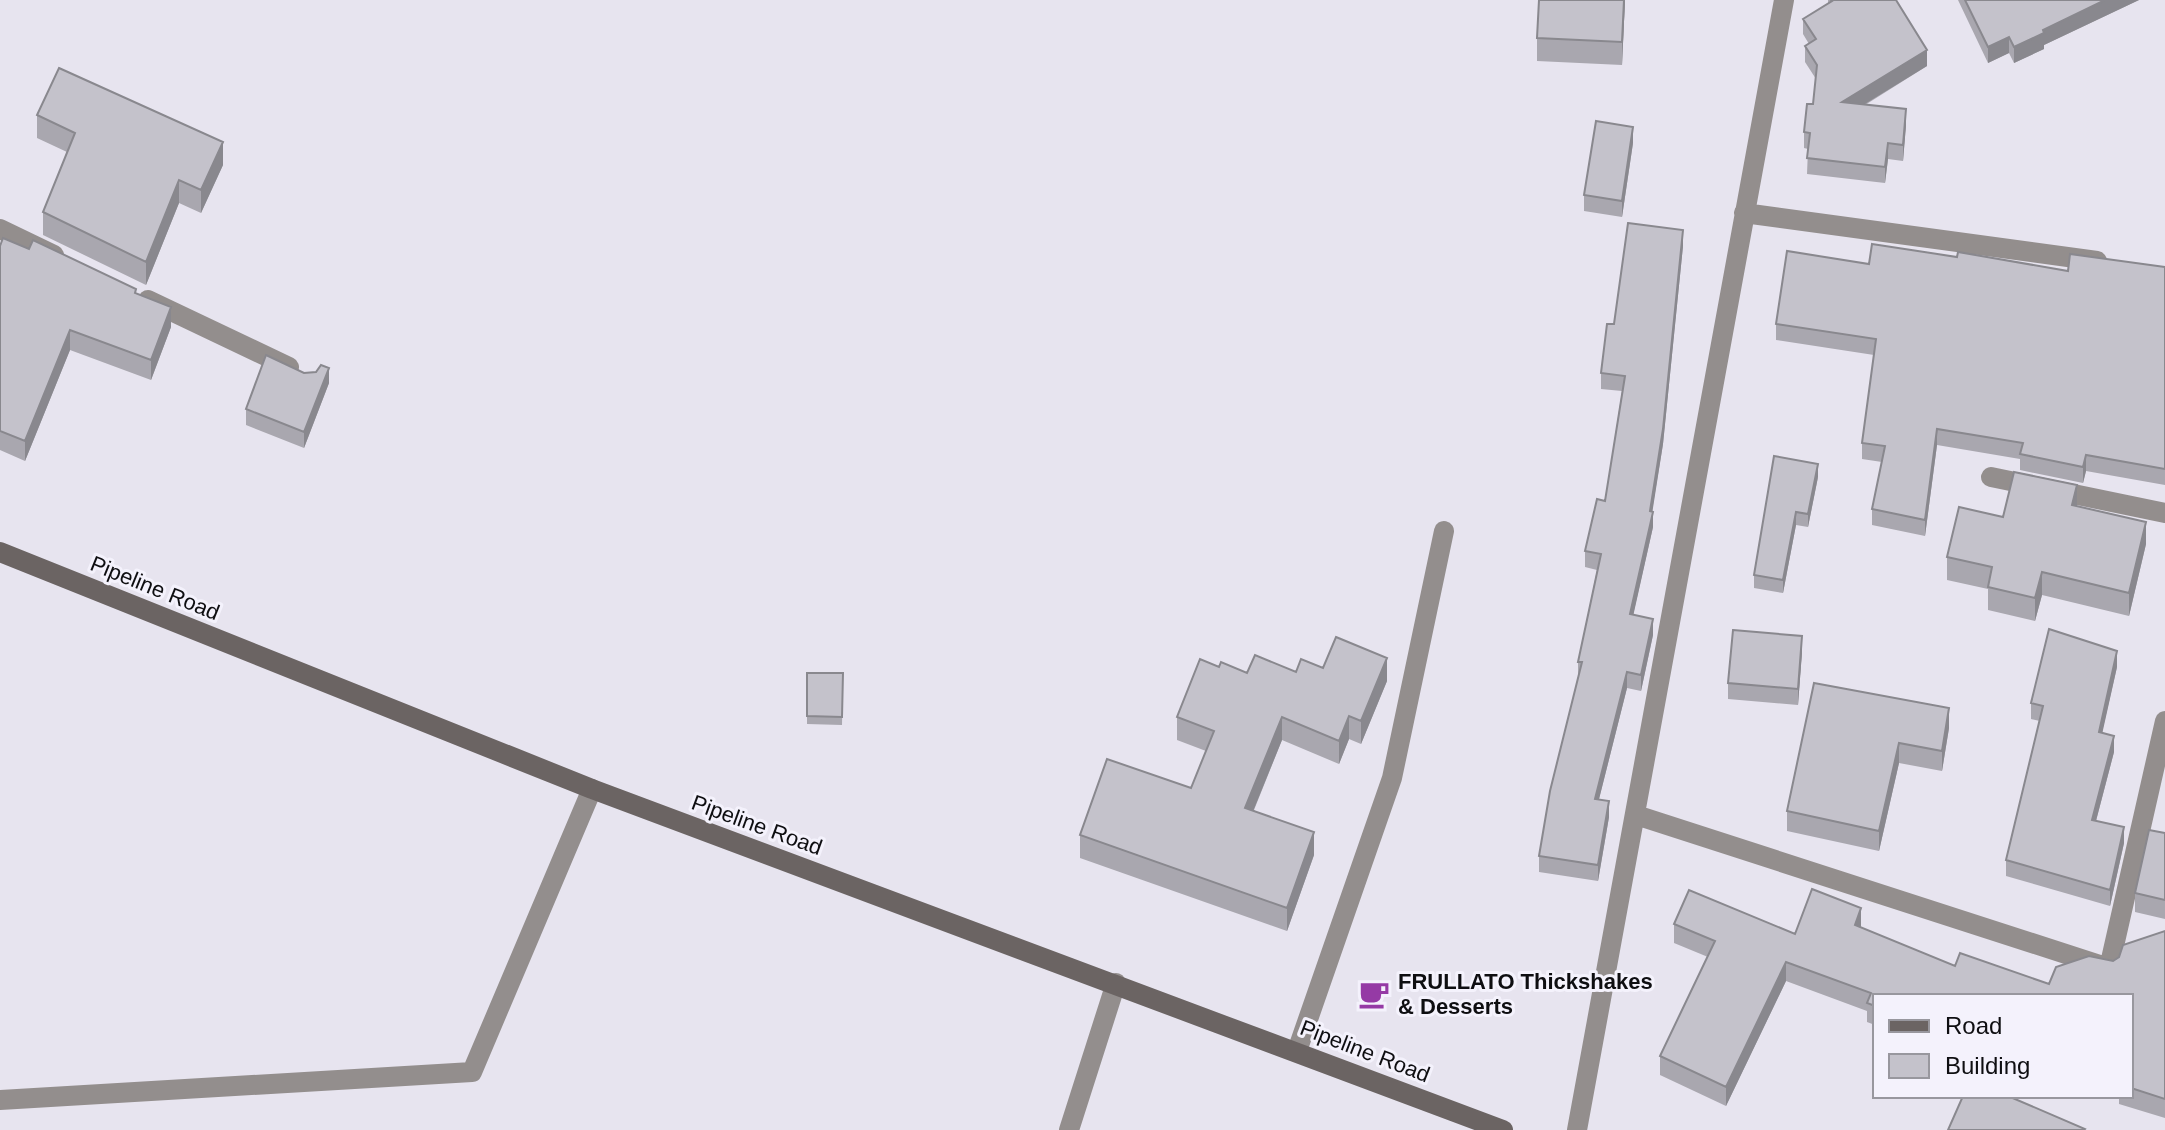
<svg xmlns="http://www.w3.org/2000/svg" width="2165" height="1130" viewBox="0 0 2165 1130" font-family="Arial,sans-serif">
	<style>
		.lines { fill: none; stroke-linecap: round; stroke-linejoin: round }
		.minor { stroke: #938e8d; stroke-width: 20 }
		.tertiary { stroke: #938e8d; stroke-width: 20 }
		.secondary { stroke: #6b6463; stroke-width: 20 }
		.wall { fill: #a9a7af }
		.shaded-wall { fill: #89888e }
		.building { fill: #c4c2cb; stroke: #89888e; stroke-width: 2 }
		.labels { text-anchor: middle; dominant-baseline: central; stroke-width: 6; stroke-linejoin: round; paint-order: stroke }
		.street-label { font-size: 22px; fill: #0e0e11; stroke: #f4f2fc }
		.poi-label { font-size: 22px; font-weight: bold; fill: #0e0e11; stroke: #f4f2fc; text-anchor: start }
	</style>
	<rect width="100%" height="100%" fill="#e7e4ef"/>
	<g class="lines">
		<path class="minor" d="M 1744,213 L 2097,261
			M 0,229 L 54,255
			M 148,300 L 289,367
			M 1991,477 L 2165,513
			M 1636,815 L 2109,968 L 2165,721
			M 1297,1051 L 1392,778 L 1444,531
			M 1069,1130 L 1116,983
			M 1577,1130 L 1784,0"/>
		<path class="tertiary" d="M 0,1100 L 472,1072 L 592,789"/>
		<path class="secondary" d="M 0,552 L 592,789 L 1503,1130"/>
	</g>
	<path class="wall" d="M 1625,0 L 1622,65 L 1537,61 L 1537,38 Z
		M 1828,0 L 1896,0 L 1927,66 L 1865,105 L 1906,125 L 1903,161 L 1888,159 L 1885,183 L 1807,174 L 1808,149 L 1804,148 L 1804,132 L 1813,104 L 1816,79 L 1805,62 L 1805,46 L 1809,44 L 1803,34 L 1803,19 L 1828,4 Z
		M 1958,0 L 2139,0 L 2044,45 L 2044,49 L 2014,63 L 2009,53 L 1988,63 Z
		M 37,115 L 223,165 L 201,213 L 179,203 L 146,285 L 43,235 L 43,212 L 67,152 L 37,138 Z
		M 1633,143 L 1622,217 L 1584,211 L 1584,195 Z
		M 0,246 L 136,294 L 171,327 L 151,380 L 70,350 L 25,461 L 0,450 Z
		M 1683,246 L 1663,444 L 1652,511 L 1653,527 L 1633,615 L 1653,635 L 1641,691 L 1627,688 L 1599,799 L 1609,817 L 1598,881 L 1539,872 L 1539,856 L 1578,678 L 1578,662 L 1597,570 L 1585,567 L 1585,551 L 1605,501 L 1622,391 L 1601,389 L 1601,373 L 1614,324 Z
		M 1957,257 L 2068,271 L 2165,267 L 2165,485 L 2086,471 L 2083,483 L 2020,470 L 2020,459 L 1937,445 L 1925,536 L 1872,525 L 1872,509 L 1882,462 L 1862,459 L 1862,443 L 1874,355 L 1776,340 L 1776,324 L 1869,264 Z
		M 304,373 L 329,383 L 304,448 L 246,425 L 246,409 Z
		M 1818,477 L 1808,527 L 1796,525 L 1783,593 L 1754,588 L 1754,575 Z
		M 2077,506 L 2146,544 L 2129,616 L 2042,595 L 2035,621 L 1988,610 L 1988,589 L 1947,580 L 1947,557 L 2003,517 Z
		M 1802,652 L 1798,705 L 1728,699 L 1728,683 Z
		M 1219,667 L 1247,673 L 1296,672 L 1323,668 L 1387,681 L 1361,744 L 1349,739 L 1339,764 L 1282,740 L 1254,810 L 1314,855 L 1287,931 L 1080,858 L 1080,835 L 1191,788 L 1206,751 L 1177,740 L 1177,717 Z
		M 2117,667 L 2102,732 L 2114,752 L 2096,821 L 2124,843 L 2110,906 L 2006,876 L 2006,860 L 2040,721 L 2031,719 L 2031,703 Z
		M 807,673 L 843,673 L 842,725 L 807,724 Z
		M 1814,683 L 1949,728 L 1942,771 L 1899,763 L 1879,851 L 1787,831 L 1787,811 Z
		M 2165,833 L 2165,919 L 2135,912 L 2135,893 Z
		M 1674,924 L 1795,934 L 1861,928 L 1955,966 L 2049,984 L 2113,961 L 2165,931 L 2165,1118 L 2119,1104 L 2119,1096 L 2131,1096 L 2131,996 L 1875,996 L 1875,1025 L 1867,1022 L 1867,1011 L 1786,981 L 1726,1106 L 1660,1075 L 1660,1056 L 1708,957 L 1674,943 Z"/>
	<path class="shaded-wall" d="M 1624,0 L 1625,0 L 1622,65 L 1622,42 Z
		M 2105,0 L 2139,0 L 2044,45 L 2044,49 L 2014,63 L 2014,47 L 2043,30 Z
		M 2009,37 L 2009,53 L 1988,63 L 1988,47 Z
		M 1927,50 L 1927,66 L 1842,118 L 1842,102 Z
		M 1906,109 L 1906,125 L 1903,161 L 1903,145 Z
		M 1633,127 L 1633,143 L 1622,217 L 1622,201 Z
		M 223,142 L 223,165 L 201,213 L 201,190 Z
		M 1888,143 L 1888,159 L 1885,183 L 1885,167 Z
		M 179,180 L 179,203 L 146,285 L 146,262 Z
		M 1683,230 L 1683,246 L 1663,444 L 1650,527 L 1650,511 Z
		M 171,307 L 171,327 L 151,380 L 151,360 Z
		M 70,330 L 70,350 L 25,461 L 25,441 Z
		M 329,368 L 329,383 L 304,448 L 304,432 Z
		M 1937,429 L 1937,445 L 1925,536 L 1925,520 Z
		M 2086,455 L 2086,471 L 2083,483 L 2083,467 Z
		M 1818,464 L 1818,477 L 1808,527 L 1808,514 Z
		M 2077,485 L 2077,508 L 2072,505 Z
		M 1653,512 L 1653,527 L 1630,630 L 1630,614 Z
		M 1796,512 L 1796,525 L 1783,593 L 1783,580 Z
		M 2146,522 L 2146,544 L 2129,616 L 2129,593 Z
		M 2042,572 L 2042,595 L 2035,621 L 2035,598 Z
		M 1653,619 L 1653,635 L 1641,691 L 1641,675 Z
		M 1802,636 L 1802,652 L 1798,705 L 1798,689 Z
		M 2117,651 L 2117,667 L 2099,748 L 2099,732 Z
		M 1387,658 L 1387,681 L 1361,744 L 1361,721 Z
		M 1627,672 L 1627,688 L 1595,815 L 1595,799 Z
		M 1949,708 L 1949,728 L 1942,771 L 1942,751 Z
		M 1349,716 L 1349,739 L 1339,764 L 1339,741 Z
		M 1282,717 L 1282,740 L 1245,831 L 1245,808 Z
		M 2114,736 L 2114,752 L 2092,836 L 2092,820 Z
		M 1899,743 L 1899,763 L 1879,851 L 1879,831 Z
		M 1609,801 L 1609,817 L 1598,881 L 1598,865 Z
		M 2124,827 L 2124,843 L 2110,906 L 2110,890 Z
		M 1314,832 L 1314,855 L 1287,931 L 1287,908 Z
		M 1861,908 L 1861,928 L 1855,925 Z
		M 1786,962 L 1786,981 L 1726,1106 L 1726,1087 Z"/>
	<path class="building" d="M 1539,0 L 1624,0 L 1622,42 L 1537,38 Z
		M 1831,0 L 1896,0 L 1927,50 L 1842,102 L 1906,109 L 1903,145 L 1888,143 L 1885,167 L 1807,158 L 1810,133 L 1804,132 L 1807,104 L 1813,104 L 1817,65 L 1805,46 L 1816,39 L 1803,19 L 1832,1 Z
		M 1965,0 L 2105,0 L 2043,30 L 2044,33 L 2014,47 L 2009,37 L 1988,47 Z
		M 59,68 L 223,142 L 201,190 L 179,180 L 146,262 L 43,212 L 75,133 L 37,115 Z
		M 1596,121 L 1633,127 L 1622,201 L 1584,195 Z
		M 1628,223 L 1683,230 L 1663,429 L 1650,511 L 1653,512 L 1630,614 L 1653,619 L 1641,675 L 1627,672 L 1595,799 L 1609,801 L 1598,865 L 1539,856 L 1550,791 L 1582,662 L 1578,662 L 1601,554 L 1585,551 L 1597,499 L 1605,501 L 1625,376 L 1601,373 L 1607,324 L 1614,324 Z
		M 3,238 L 29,249 L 33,240 L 136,289 L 135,293 L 171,307 L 151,360 L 70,330 L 25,441 L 0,431 L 0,246 Z
		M 1872,244 L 1957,257 L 1958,252 L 2068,271 L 2070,254 L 2165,267 L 2165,469 L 2086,455 L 2083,467 L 2020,454 L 2023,443 L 1937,429 L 1925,520 L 1872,509 L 1885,446 L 1862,443 L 1876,339 L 1776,324 L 1787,251 L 1869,264 Z
		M 266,355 L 304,373 L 316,372 L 321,365 L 329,368 L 304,432 L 246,409 Z
		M 1774,456 L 1818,464 L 1808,514 L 1796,512 L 1783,580 L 1754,575 Z
		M 2014,472 L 2077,485 L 2072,505 L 2146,522 L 2129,593 L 2042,572 L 2035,598 L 1988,587 L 1992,567 L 1947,557 L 1959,507 L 2003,517 Z
		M 2049,629 L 2117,651 L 2099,732 L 2114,736 L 2092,820 L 2124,827 L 2110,890 L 2006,860 L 2043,706 L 2031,703 Z
		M 1733,630 L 1802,636 L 1798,689 L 1728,683 Z
		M 1336,637 L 1387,658 L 1361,721 L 1349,716 L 1339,741 L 1282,717 L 1245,808 L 1314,832 L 1287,908 L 1080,835 L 1107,759 L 1191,788 L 1214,731 L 1177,717 L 1200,659 L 1219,667 L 1221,662 L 1247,673 L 1255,655 L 1296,672 L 1301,659 L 1323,668 Z
		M 807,673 L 843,673 L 842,717 L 807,716 Z
		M 1814,683 L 1949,708 L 1942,751 L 1899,743 L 1879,831 L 1787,811 Z
		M 2149,830 L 2165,833 L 2165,900 L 2135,893 Z
		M 1812,889 L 1861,908 L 1855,925 L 1955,966 L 1960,953 L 2049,984 L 2056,967 L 2089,956 L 2113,961 L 2119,957 L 2123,945 L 2165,931 L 2165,1099 L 2131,1088 L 2131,996 L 1875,996 L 1875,1006 L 1867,1003 L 1871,993 L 1786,962 L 1726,1087 L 1660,1056 L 1715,941 L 1674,924 L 1689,890 L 1795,934 Z
		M 1963,1096 L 2008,1096 L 2085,1129 L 2084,1130 L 1948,1130 Z"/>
	<defs>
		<g id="cafe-bare" transform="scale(2.4)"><path d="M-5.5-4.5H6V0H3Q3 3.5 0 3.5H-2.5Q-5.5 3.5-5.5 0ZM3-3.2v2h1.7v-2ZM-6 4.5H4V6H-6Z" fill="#953aa5" stroke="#f4f2fc" stroke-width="2.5" paint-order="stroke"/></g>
	</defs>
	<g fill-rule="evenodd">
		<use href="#cafe-bare" x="1374" y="994"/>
	</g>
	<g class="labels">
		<g class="street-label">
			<text transform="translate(155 588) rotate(22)">Pipeline Road</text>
			<text transform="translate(757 825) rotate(20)">Pipeline Road</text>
			<text transform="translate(1365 1051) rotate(21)">Pipeline Road</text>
		</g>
		<g class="poi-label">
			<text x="1398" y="981">FRULLATO Thickshakes<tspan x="1398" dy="25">&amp; Desserts</tspan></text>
		</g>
	</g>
	<rect x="1873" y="994" width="260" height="104" fill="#f4f2fc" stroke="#98979e" stroke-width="2"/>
	<rect x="1889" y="1020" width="40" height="12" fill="#6b6463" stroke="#98979e" stroke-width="2"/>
	<text x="1945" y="1034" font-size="24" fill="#0e0e11">Road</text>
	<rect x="1889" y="1054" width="40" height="24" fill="#c4c2cb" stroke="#98979e" stroke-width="2"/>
	<text x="1945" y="1074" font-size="24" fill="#0e0e11">Building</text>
</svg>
